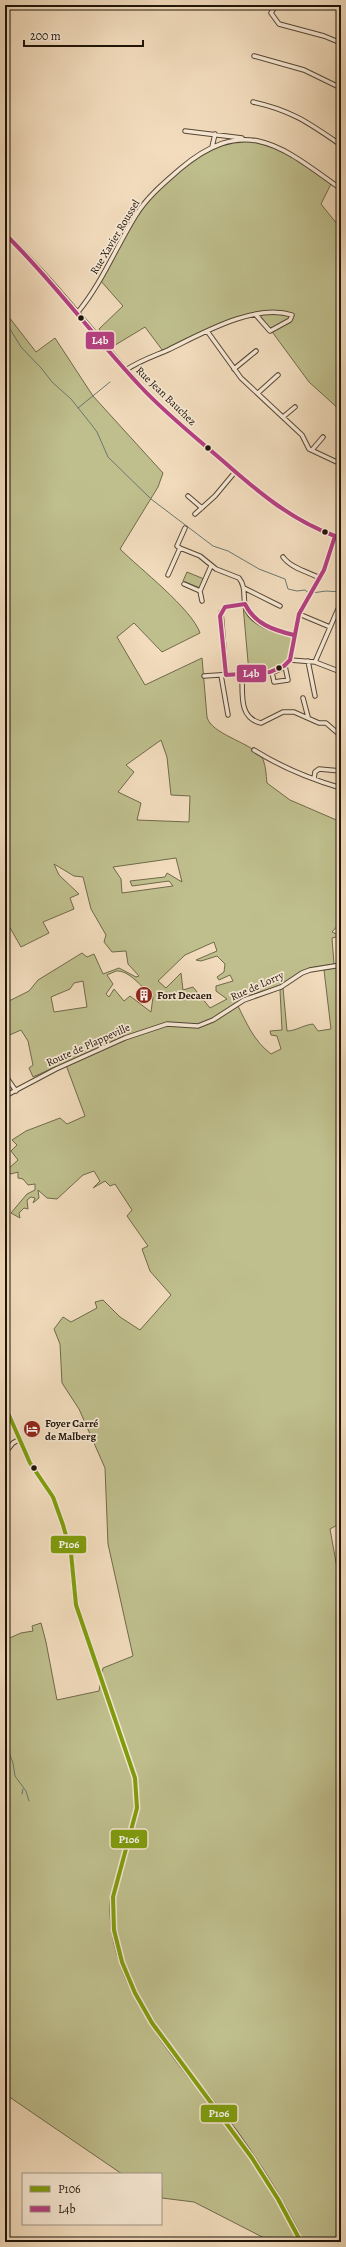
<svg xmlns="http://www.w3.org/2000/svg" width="346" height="2247" viewBox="0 0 346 2247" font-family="Alegreya,serif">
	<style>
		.green { fill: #bfbf8d; stroke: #6f6a4b; fill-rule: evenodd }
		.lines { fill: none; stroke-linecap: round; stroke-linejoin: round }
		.stream { stroke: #6a7871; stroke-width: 1 }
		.minor-casing { stroke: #544636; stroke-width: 5.5 }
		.tertiary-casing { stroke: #544636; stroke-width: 6 }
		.minor { stroke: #f7e8d4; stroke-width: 3.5 }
		.tertiary { stroke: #f7e8d4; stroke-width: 4.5 }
		.bus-1-casing { stroke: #f7e8d4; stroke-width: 7 }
		.bus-2-casing { stroke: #f7e8d4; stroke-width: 7 }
		.bus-1 { stroke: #7f9d0c; stroke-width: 4 }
		.bus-2 { stroke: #b63f82; stroke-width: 4 }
		.bus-dot { fill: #1f1409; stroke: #f7e8d4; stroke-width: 1.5 }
		.labels { text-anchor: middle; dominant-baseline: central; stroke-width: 3.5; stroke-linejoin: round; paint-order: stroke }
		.street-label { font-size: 11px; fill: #1f1409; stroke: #f7e8d4 }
		.poi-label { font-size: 11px; font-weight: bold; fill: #1f1409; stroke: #f7e8d4; text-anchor: start }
		.line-badge { stroke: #f7e8d4; stroke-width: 1.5 }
		.badge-label { font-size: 11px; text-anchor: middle; font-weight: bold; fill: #fff }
	</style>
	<rect width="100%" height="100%" fill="#f2dcbd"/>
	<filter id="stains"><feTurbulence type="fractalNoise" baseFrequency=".005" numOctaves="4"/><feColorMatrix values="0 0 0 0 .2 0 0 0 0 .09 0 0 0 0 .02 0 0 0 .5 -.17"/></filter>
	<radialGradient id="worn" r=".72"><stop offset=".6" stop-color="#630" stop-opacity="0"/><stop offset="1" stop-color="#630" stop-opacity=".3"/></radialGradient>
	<path class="green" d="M 246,140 L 285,150 L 332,182 L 321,204 L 341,229 L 341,411 L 309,382 L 259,314 L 213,327 L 163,351 L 145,327 L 112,347 L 99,329 L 123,306 L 100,280 L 142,207 L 177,172 L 212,147 Z
		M 5,312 L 36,352 L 55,338 L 93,396 L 163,473 L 158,487 L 120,549 C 139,568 192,609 200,633 L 162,652 L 134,623 L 117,637 L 145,685 L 202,658 L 207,717 C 211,734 249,742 261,756 C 266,763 266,775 267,783 L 290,800 L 341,822 L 341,922 L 332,932 L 341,936 L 332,938 L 334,964 L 309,968 L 280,985 L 240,1000 L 223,1013 L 238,1006 C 247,1024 254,1041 271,1054 L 281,1049 L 277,1036 L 271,1035 L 270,1031 L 282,1030 L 280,990 L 283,988 L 287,1031 C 296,1031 303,1025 313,1024 L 318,1031 L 331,1029 L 324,970 L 341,967 L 341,1523 L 330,1529 L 341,1590 L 341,2242 L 272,2242 L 194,2202 L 162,2198 L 161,2174 L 122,2174 L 5,2094 L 5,1697 L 8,1694 L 5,1688 L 5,1640 L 21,1633 L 33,1631 L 32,1626 L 41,1623 L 46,1642 L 57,1700 L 99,1691 L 103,1668 L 133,1656 L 108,1544 L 105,1468 L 79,1409 L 62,1383 L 60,1344 L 54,1329 L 63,1317 L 71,1322 L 97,1308 L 95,1302 L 103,1300 L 120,1317 L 140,1330 L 171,1295 L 150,1271 L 142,1249 L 148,1246 L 127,1216 L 132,1210 L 115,1184 L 110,1186 L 105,1181 L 93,1188 L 100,1181 L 94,1171 L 83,1175 L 57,1199 L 47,1198 L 38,1190 L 39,1198 L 33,1203 L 35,1198 L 31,1197 L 27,1200 L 28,1209 L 24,1208 L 19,1213 L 20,1218 L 11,1213 L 27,1194 L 35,1190 L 35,1184 L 28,1185 L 23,1179 L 18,1178 L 18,1172 L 11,1174 L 7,1170 L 18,1160 L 11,1151 L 17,1145 L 12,1140 L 26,1131 L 60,1118 L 67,1124 L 85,1116 L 66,1065 L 55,1067 L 33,1077 L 29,1068 L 33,1065 L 28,1041 L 21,1030 L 5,1037 L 5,1003 L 29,991 L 38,980 L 82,953 L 87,957 L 94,954 L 103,974 L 119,968 L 136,977 L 139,976 L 128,964 L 126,951 L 112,952 L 104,942 L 106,935 L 91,909 L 83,877 L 74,876 L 54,864 L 59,875 L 79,894 L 70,898 L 74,909 L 43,922 L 49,933 L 21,947 L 5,919 ZM 161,740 L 167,757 L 171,795 L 190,796 L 189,822 L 137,820 L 141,803 L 118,792 L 134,772 L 126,765 ZM 176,858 L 182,882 L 167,873 L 165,877 L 130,881 L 132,886 L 169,881 L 173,886 L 122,893 L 121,879 L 113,867 ZM 214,942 L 217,951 L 196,960 L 201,961 L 217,956 L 225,964 L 224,972 L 217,977 L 219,980 L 230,975 L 233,981 L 216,986 L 216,991 L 227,999 L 210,1008 L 193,987 L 183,990 L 181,973 L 166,988 L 158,981 L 185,955 ZM 116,971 C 130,970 143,989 153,997 L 151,1012 L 130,996 L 124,1001 L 114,989 L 109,997 L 106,994 L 113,984 L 107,975 ZM 83,981 L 87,1007 L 54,1012 L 51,997 L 70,989 L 74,983 Z
		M 187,572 L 204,579 L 200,588 L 183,581 Z
		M 243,605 L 260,623 L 294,635 L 290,660 L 282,669 L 249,673 Z"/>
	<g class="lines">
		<path class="stream" d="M 5,321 L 21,347 L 42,369 L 52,382 L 71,399 L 91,424 L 97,432 L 108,457 L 151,499 L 213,546 L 228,551 L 259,569 L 285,579 L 288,589 L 297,591 L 305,590 L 309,593
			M 78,408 L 110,382
			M 312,593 L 326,591 L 341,592
			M 5,1743 L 13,1763 L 15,1776 L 26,1791 L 29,1801
			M 22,1794 L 23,1789"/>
		<g class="minor-casing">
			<path id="minor" d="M 276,5 L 271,13 L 279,24 L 324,36 L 341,43
				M 254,56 L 304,70 L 341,88
				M 253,102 C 291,110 309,123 341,145
				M 185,131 L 242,138
				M 212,147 L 215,134
				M 5,234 C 54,280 94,334 138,384 C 163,412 194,436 223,461 C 258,492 296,524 341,538
				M 78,312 C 102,283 116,247 136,215 C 147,197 164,183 180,169 C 246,113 282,147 341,189
				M 207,331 L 241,378 L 302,435 L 309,449 L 341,464
				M 234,369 L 256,351
				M 126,370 C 139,361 154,356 168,350 C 201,334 254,303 292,315 L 290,320 L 270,331 L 256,315
				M 258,393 L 278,375
				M 283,417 L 295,407
				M 312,450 L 323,437
				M 188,496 L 202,508
				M 195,514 L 215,496 L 235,472
				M 180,548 L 200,556 L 216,569 L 239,578 C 246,587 243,595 245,605 C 250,625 277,631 294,635
				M 283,557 C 291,568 308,572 320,578
				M 168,575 L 180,548 L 177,546 L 185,528
				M 184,584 L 200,591 L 211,566
				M 244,588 L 280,606
				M 200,591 L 202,601
				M 299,614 L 330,627
				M 290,660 L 315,662 L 341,672
				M 308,661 L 315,696
				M 315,662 L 338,609
				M 272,672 L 274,682 L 288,680 L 285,666
				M 242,674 C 243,693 238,718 261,723 L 283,712 L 294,712 L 319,723 L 326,723 L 341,736
				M 221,675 L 228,715
				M 226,675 L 221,612 L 228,606 L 245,604
				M 204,676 L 276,671 L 284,667 L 290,660 L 299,614 L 324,570 L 335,536
				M 303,698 L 308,717
				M 254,750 C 281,767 310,779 341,788
				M 314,779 L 315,772 L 319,769 L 341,771
				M 5,1075 L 16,1091
				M 5,1096 L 56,1069 L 125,1038 L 167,1024 L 198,1026 L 213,1020 L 244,1000 L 281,987 L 302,973 L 310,970 L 341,965
				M 5,1453 L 13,1443 L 20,1439"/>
		</g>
		<g class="tertiary-casing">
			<path id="tertiary" d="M 5,1406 L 30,1463 L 53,1497 L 63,1525 L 71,1553 L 76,1605 L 135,1778 L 137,1808 L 113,1897 C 105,1985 185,2066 234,2131 C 259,2166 283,2203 301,2242"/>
		</g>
		<use href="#minor" class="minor"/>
		<use href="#tertiary" class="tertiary"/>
		<g class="bus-1-casing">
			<path id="bus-1" d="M 5,1406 L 30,1463 L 53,1497 L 63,1525 L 71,1553 L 76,1605 L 135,1778 L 137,1808 L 113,1897 L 114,1930 L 122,1962 L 135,1993 L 152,2023 L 252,2158 L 278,2199 L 301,2242"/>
		</g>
		<g class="bus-2-casing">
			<path id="bus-2" d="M 5,234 C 54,282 93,336 140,386 C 165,413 194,436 223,461 C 257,491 291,520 335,536
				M 294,635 C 273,630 255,624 245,604 L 225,607 L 220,616 L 226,675 L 270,672 L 284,666 L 290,660 L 299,614 L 324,570 L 335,536"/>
		</g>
		<use href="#bus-1" class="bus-1"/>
		<use href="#bus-2" class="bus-2"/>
	</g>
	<defs>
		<g id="building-disc" transform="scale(0.9)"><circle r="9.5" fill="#8f2418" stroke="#f7e8d4"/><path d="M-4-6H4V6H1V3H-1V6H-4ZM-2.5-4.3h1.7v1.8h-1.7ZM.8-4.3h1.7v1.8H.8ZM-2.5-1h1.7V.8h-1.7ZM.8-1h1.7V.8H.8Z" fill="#fff"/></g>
		<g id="hotel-disc" transform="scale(0.9)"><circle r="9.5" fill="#8f2418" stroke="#f7e8d4"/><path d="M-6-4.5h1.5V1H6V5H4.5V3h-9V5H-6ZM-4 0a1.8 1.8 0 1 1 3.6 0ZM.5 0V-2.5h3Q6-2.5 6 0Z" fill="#fff"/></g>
	</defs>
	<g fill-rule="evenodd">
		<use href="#building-disc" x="144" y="995"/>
		<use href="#hotel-disc" x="32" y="1429"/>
	</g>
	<g class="bus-dot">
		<circle cx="81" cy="318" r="3.5"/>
		<circle cx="208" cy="448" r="3.5"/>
		<circle cx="325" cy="532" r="3.5"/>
		<circle cx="279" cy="668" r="3.5"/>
		<circle cx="34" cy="1468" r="3.5"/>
	</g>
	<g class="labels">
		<g class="street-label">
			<text transform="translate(115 237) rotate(-59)">Rue Xavier Roussel</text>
			<text transform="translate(166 396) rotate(44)">Rue Jean Bauchez</text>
			<text transform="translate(257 986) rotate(-24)">Rue de Lorry</text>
			<text transform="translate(88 1045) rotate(-24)">Route de Plappeville</text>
		</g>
		<g class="poi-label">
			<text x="157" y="995">Fort Decaen</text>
			<text x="45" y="1423">Foyer Carré<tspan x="45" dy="13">de Malberg</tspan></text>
		</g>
	</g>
	<g class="line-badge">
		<rect x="85" y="331" width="30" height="19" rx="4" fill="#b63f82"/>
		<rect x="236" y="664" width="31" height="19" rx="4" fill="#b63f82"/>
		<rect x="50" y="1535" width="37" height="19" rx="4" fill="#7f9d0c"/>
		<rect x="110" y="1829" width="38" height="20" rx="4" fill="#7f9d0c"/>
		<rect x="200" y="2104" width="38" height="19" rx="4" fill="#7f9d0c"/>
	</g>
	<g class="badge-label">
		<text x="100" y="344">L4b</text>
		<text x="251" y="677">L4b</text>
		<text x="69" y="1548">P106</text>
		<text x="129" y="1843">P106</text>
		<text x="219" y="2117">P106</text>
	</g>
	<rect width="346" height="2247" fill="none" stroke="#f2dcbd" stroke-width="20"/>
	<rect x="6" y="6" width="334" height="2235" fill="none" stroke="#1f1409" stroke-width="2"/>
	<rect x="10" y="10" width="326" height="2227" fill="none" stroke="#1f1409"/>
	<rect x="22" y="2173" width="140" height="52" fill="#f7e8d4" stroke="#a19383"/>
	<rect x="30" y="2186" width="20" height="6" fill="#7f9d0c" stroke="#a19383"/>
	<text x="58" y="2193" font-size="12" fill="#1f1409">P106</text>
	<rect x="30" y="2206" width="20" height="6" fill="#b63f82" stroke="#a19383"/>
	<text x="58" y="2213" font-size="12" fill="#1f1409">L4b</text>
	<path d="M24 40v6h119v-6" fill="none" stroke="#1f1409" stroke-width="2"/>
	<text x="30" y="40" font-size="12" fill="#1f1409" stroke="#f7e8d4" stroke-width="3" paint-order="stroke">200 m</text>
	<rect width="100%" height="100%" filter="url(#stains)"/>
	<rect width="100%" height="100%" fill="url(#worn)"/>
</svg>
